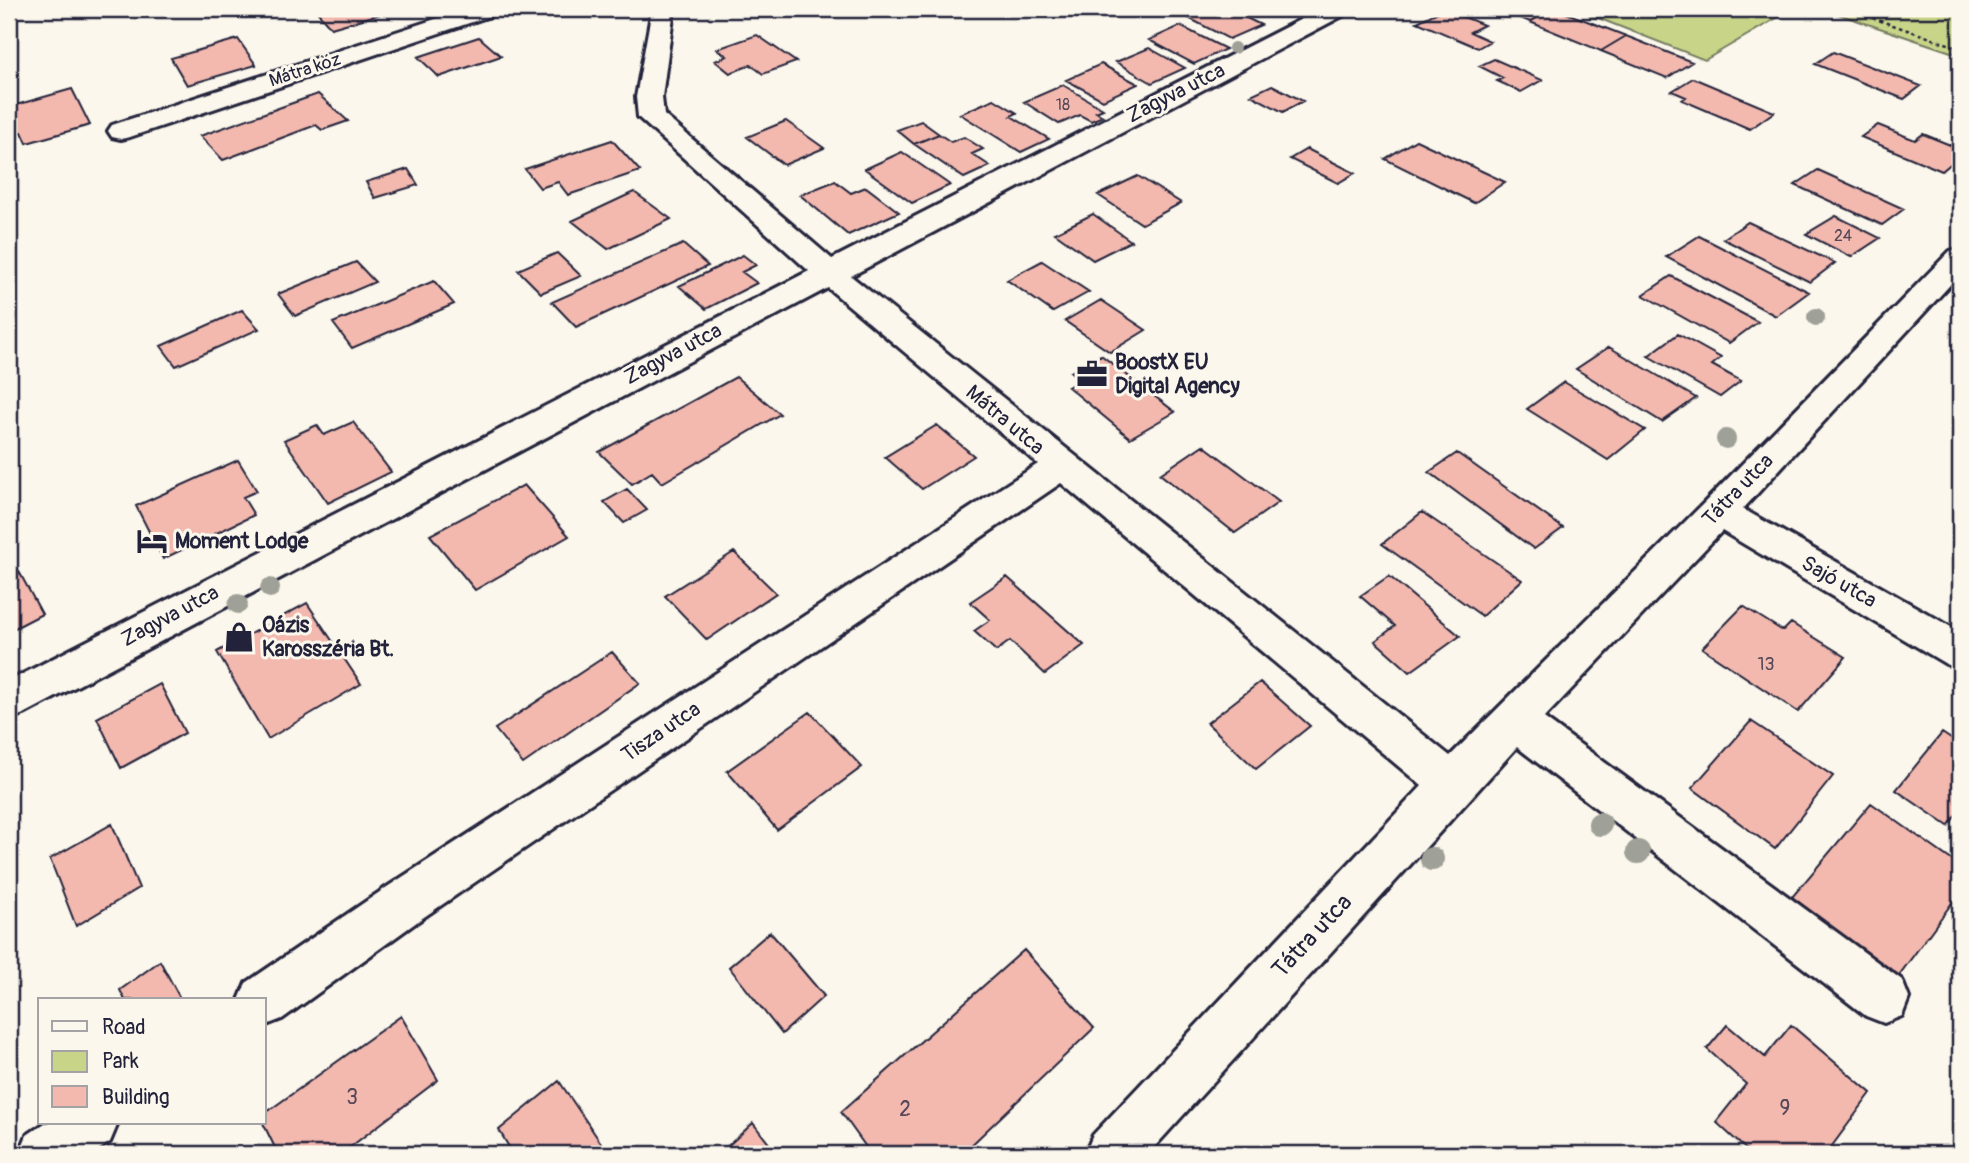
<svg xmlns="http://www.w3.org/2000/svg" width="1969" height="1163" viewBox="0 0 1969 1163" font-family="Pangolin,sans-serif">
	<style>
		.green { fill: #c8d588; stroke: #757c62; stroke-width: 2 }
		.building { fill: #f3b9af; stroke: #22223b; stroke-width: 2 }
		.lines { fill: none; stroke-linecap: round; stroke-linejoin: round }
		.minor-casing { stroke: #22223b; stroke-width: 6 }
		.path { stroke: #22223b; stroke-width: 2.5; stroke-dasharray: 3.5 3.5; stroke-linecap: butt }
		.minor { fill: #fbf7ec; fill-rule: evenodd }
		.tree { fill: #9fa097 }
		.labels { text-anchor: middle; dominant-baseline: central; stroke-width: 6; stroke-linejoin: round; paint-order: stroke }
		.far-number-label { font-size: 16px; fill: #564858 }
		.far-street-label { font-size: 18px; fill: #22223b; stroke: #fbf7ec }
		.number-label { font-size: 18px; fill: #564858 }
		.street-label { font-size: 21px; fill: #22223b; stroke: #fbf7ec }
		.poi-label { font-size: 21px; font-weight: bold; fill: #22223b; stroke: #fbf7ec; text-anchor: start }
		.near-number-label { font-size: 21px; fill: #564858 }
		.near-street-label { font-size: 24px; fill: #22223b; stroke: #fbf7ec }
	</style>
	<rect width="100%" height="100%" fill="#fbf7ec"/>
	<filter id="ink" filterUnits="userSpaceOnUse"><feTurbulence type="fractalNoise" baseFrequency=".0143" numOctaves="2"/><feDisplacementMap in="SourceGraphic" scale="14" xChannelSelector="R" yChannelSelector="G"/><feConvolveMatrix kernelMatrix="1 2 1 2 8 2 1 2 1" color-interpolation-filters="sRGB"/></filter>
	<g filter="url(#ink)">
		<path class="green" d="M 1575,9 L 1792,9 L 1705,60 Z
			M 1823,9 L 1960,9 L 1960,55 Z"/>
		<path class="building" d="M 315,9 L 398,9 L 331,28 Z
			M 1228,9 L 1261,25 L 1229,39 L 1173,10 Z
			M 1444,9 L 1484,25 L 1470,32 L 1490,41 L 1478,48 L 1417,22 Z
			M 1498,9 L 1553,9 L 1530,22 Z
			M 1553,9 L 1556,9 L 1626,36 L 1601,51 L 1530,22 Z
			M 1180,26 L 1226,49 L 1194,64 L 1149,40 Z
			M 757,35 L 796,62 L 763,74 L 751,65 L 730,73 L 715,61 L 727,56 L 717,49 Z
			M 1626,36 L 1692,62 L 1667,78 L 1601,51 Z
			M 479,37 L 501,56 L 439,77 L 418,57 Z
			M 238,39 L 256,65 L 187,85 L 171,58 Z
			M 1149,48 L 1185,68 L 1152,83 L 1116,62 Z
			M 1833,52 L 1921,86 L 1904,99 L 1815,64 Z
			M 1494,59 L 1542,80 L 1521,92 L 1497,81 L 1503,78 L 1479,66 Z
			M 1101,64 L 1138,84 L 1103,100 L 1066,80 Z
			M 1693,78 L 1774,112 L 1750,129 L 1682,100 L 1686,97 L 1672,91 Z
			M 1063,85 L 1103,109 L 1096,112 L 1103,116 L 1091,121 L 1080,115 L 1059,124 L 1024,102 Z
			M 1272,85 L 1303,101 L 1283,112 L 1251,95 Z
			M 72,89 L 90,125 L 27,143 L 22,132 L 10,135 L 9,107 Z
			M 318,94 L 348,121 L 322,130 L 316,125 L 223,160 L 200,136 Z
			M 994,99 L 1017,113 L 1011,116 L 1049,139 L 1021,152 L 960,114 Z
			M 786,121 L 824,148 L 784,165 L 747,137 Z
			M 921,121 L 939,134 L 914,144 L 897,130 Z
			M 1878,125 L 1915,140 L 1923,134 L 1960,149 L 1960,156 L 1942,171 L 1861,137 Z
			M 939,134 L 951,142 L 964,137 L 983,149 L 972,154 L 990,166 L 964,178 L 914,144 Z
			M 612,140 L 640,171 L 568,195 L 558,182 L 540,188 L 525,169 Z
			M 1416,140 L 1505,182 L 1474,203 L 1385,159 Z
			M 1307,149 L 1355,173 L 1338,183 L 1290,159 Z
			M 902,152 L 950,185 L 912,203 L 865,169 Z
			M 408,169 L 418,185 L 375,198 L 366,182 Z
			M 1818,170 L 1904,209 L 1882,225 L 1795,185 Z
			M 1138,176 L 1181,203 L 1142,224 L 1098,195 Z
			M 835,181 L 851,193 L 866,187 L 899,212 L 848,235 L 800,195 Z
			M 634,192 L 671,219 L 608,249 L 572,221 Z
			M 1093,214 L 1131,241 L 1093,260 L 1055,233 Z
			M 1836,216 L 1880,238 L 1851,257 L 1806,234 Z
			M 1748,222 L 1835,263 L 1810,282 L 1723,239 Z
			M 1699,236 L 1809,292 L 1776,316 L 1666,257 Z
			M 683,244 L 708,266 L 576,327 L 552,302 Z
			M 557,253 L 581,276 L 541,293 L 518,270 Z
			M 743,255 L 756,265 L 742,272 L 757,283 L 706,309 L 679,286 Z
			M 1042,261 L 1089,292 L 1053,312 L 1007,280 Z
			M 356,262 L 375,282 L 295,316 L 278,294 Z
			M 1671,276 L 1758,322 L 1729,343 L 1643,295 Z
			M 434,281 L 454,304 L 352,348 L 333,323 Z
			M 1101,300 L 1146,330 L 1110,352 L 1065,321 Z
			M 242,310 L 259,329 L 176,366 L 161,346 Z
			M 1678,334 L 1721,358 L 1712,365 L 1741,381 L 1720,397 L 1648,356 Z
			M 1609,347 L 1696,398 L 1662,422 L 1576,369 Z
			M 1101,355 L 1175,412 L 1130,438 L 1068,387 L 1081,380 L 1071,372 Z
			M 736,377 L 780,414 L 662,483 L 652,472 L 632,484 L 599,452 Z
			M 1564,382 L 1645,430 L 1608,460 L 1527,409 Z
			M 353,422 L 391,472 L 328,503 L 284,440 L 317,425 L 324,435 Z
			M 937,425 L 974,456 L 922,489 L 885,457 Z
			M 1203,445 L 1279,502 L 1235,533 L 1160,474 Z
			M 1457,453 L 1563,528 L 1534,549 L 1429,472 Z
			M 238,460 L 257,491 L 243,497 L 254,515 L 163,559 L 136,506 Z
			M 524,485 L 569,536 L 475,590 L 430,535 Z
			M 627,489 L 647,510 L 624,523 L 604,502 Z
			M 1422,512 L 1522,580 L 1482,616 L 1382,544 Z
			M 734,552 L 776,593 L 707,640 L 665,596 Z
			M 9,553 L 42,614 L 9,631 Z
			M 1389,576 L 1460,636 L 1410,672 L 1375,641 L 1395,626 L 1360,596 Z
			M 1007,577 L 1084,645 L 1045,674 L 1010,641 L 996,651 L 974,631 L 990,620 L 970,602 Z
			M 307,603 L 361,684 L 268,739 L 217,652 Z
			M 1743,606 L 1783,631 L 1791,623 L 1846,657 L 1798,712 L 1702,648 Z
			M 612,652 L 640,683 L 523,764 L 495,729 Z
			M 1260,682 L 1310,726 L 1256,769 L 1207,723 Z
			M 160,684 L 185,733 L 121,768 L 97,718 Z
			M 810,712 L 862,767 L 777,830 L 727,771 Z
			M 1751,721 L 1833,776 L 1775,849 L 1692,788 Z
			M 1942,733 L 1960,745 L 1960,810 L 1948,826 L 1896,790 Z
			M 1871,803 L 1960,866 L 1960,892 L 1897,978 L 1792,897 Z
			M 112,824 L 139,888 L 76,926 L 50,859 Z
			M 770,932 L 824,996 L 782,1034 L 729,967 Z
			M 1024,950 L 1094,1028 L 962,1154 L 871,1154 L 841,1112 Z
			M 160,961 L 181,1000 L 125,1000 L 120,990 Z
			M 401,1016 L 438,1080 L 341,1154 L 278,1154 L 263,1123 L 264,1114 Z
			M 1727,1025 L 1765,1057 L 1791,1025 L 1871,1093 L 1826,1154 L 1751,1154 L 1716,1122 L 1746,1084 L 1707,1049 Z
			M 559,1081 L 603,1146 L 593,1154 L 513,1154 L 499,1130 Z
			M 753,1123 L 777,1154 L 719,1154 Z"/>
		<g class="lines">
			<g class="minor-casing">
				<path id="minor" d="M 466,9 L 499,9 L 496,14 L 130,137 L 121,139 L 112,137 L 108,131 L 112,125 Z
					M 652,9 L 674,9 L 662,97 L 664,115 L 832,259 L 1321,9 L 1349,9 L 1346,14 L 851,276 L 1450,756 L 1705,502 L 1950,251 L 1960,248 L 1960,274 L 1743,509 L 1960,632 L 1960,669 L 1946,664 L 1722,531 L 1544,718 L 1902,980 L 1909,998 L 1902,1016 L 1884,1023 L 1866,1016 L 1517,747 L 1148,1154 L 1085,1154 L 1093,1135 L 1422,786 L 1061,483 L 421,919 L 282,1019 L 264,1026 L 264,1000 L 239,1000 L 246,983 L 387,887 L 1038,464 L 828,288 L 24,714 L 9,719 L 9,681 L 809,271 L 638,117 L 636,97 Z
					M 45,1123 L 118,1123 L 110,1142 L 92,1154 L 19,1154 L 27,1135 Z"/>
			</g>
			<path class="path" d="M 1846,9 L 1960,48"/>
			<use href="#minor" class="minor"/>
		</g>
		<g class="tree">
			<circle cx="1234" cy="48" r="6"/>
			<circle cx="1816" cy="317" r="9"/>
			<circle cx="1726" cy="439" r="10"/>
			<circle cx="270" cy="588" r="10"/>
			<circle cx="238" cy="604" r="10"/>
			<circle cx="1600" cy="824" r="12"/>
			<circle cx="1638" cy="852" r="12"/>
			<circle cx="1432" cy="859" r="12"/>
		</g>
	</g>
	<defs>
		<g id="office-bare" transform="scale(2.415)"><path d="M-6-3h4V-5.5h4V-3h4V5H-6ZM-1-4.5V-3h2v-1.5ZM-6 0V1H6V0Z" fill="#22223b" stroke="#fbf7ec" stroke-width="2.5" paint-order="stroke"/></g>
		<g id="hotel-bare" transform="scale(2.415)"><path d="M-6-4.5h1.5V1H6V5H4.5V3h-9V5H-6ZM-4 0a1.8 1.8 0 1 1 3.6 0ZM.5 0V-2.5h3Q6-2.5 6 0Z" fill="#22223b" stroke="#fbf7ec" stroke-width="2.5" paint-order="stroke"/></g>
		<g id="shop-bare" transform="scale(2.415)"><path d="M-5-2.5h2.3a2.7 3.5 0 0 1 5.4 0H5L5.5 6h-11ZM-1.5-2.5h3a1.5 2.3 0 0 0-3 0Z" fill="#22223b" stroke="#fbf7ec" stroke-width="2.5" paint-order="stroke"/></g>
	</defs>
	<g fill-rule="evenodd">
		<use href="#office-bare" x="1092" y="374"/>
		<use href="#hotel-bare" x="152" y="541"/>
		<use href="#shop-bare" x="239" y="637"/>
	</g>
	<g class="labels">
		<g class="far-number-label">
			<text x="1063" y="105">18</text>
			<text x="1843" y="236">24</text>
		</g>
		<g class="far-street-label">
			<text transform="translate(305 70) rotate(-18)">Mátra köz</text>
		</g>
		<g class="number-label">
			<text x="1766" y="664">13</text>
		</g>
		<g class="street-label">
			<text transform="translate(1176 93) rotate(-27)">Zagyva utca</text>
			<text transform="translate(673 354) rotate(-28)">Zagyva utca</text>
			<text transform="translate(1005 420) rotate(40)">Mátra utca</text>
			<text transform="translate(1738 490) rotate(-46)">Tátra utca</text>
			<text transform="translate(1839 582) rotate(30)">Sajó utca</text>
			<text transform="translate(170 616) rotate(-28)">Zagyva utca</text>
			<text transform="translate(661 732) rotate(-34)">Tisza utca</text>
		</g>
		<g class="poi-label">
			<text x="1115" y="362">BoostX EU<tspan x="1115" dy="24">Digital Agency</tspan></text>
			<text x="175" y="541">Moment Lodge</text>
			<text x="262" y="625">Oázis<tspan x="262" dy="24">Karosszéria Bt.</tspan></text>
		</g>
		<g class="near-number-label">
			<text x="352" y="1097">3</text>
			<text x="1785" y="1108">9</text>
			<text x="905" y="1109">2</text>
		</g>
		<g class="near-street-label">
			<text transform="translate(1312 936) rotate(-47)">Tátra utca</text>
		</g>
	</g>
	<rect width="1969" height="1163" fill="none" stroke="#fbf7ec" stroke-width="35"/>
	<rect x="18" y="18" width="1934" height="1128" fill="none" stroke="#22223b" stroke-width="2.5" filter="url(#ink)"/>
	<rect x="38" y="998" width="228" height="126" fill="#fbf7ec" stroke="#a4a2a5" stroke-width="2"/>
	<rect x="52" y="1021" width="35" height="10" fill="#fbf7ec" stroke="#a4a2a5" stroke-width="2"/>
	<text x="102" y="1034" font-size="21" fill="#22223b">Road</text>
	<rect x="52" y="1051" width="35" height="21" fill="#c8d588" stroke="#a4a2a5" stroke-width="2"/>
	<text x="102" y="1068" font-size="21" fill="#22223b">Park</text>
	<rect x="52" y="1086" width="35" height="21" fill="#f3b9af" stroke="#a4a2a5" stroke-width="2"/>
	<text x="102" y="1104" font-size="21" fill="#22223b">Building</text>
</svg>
